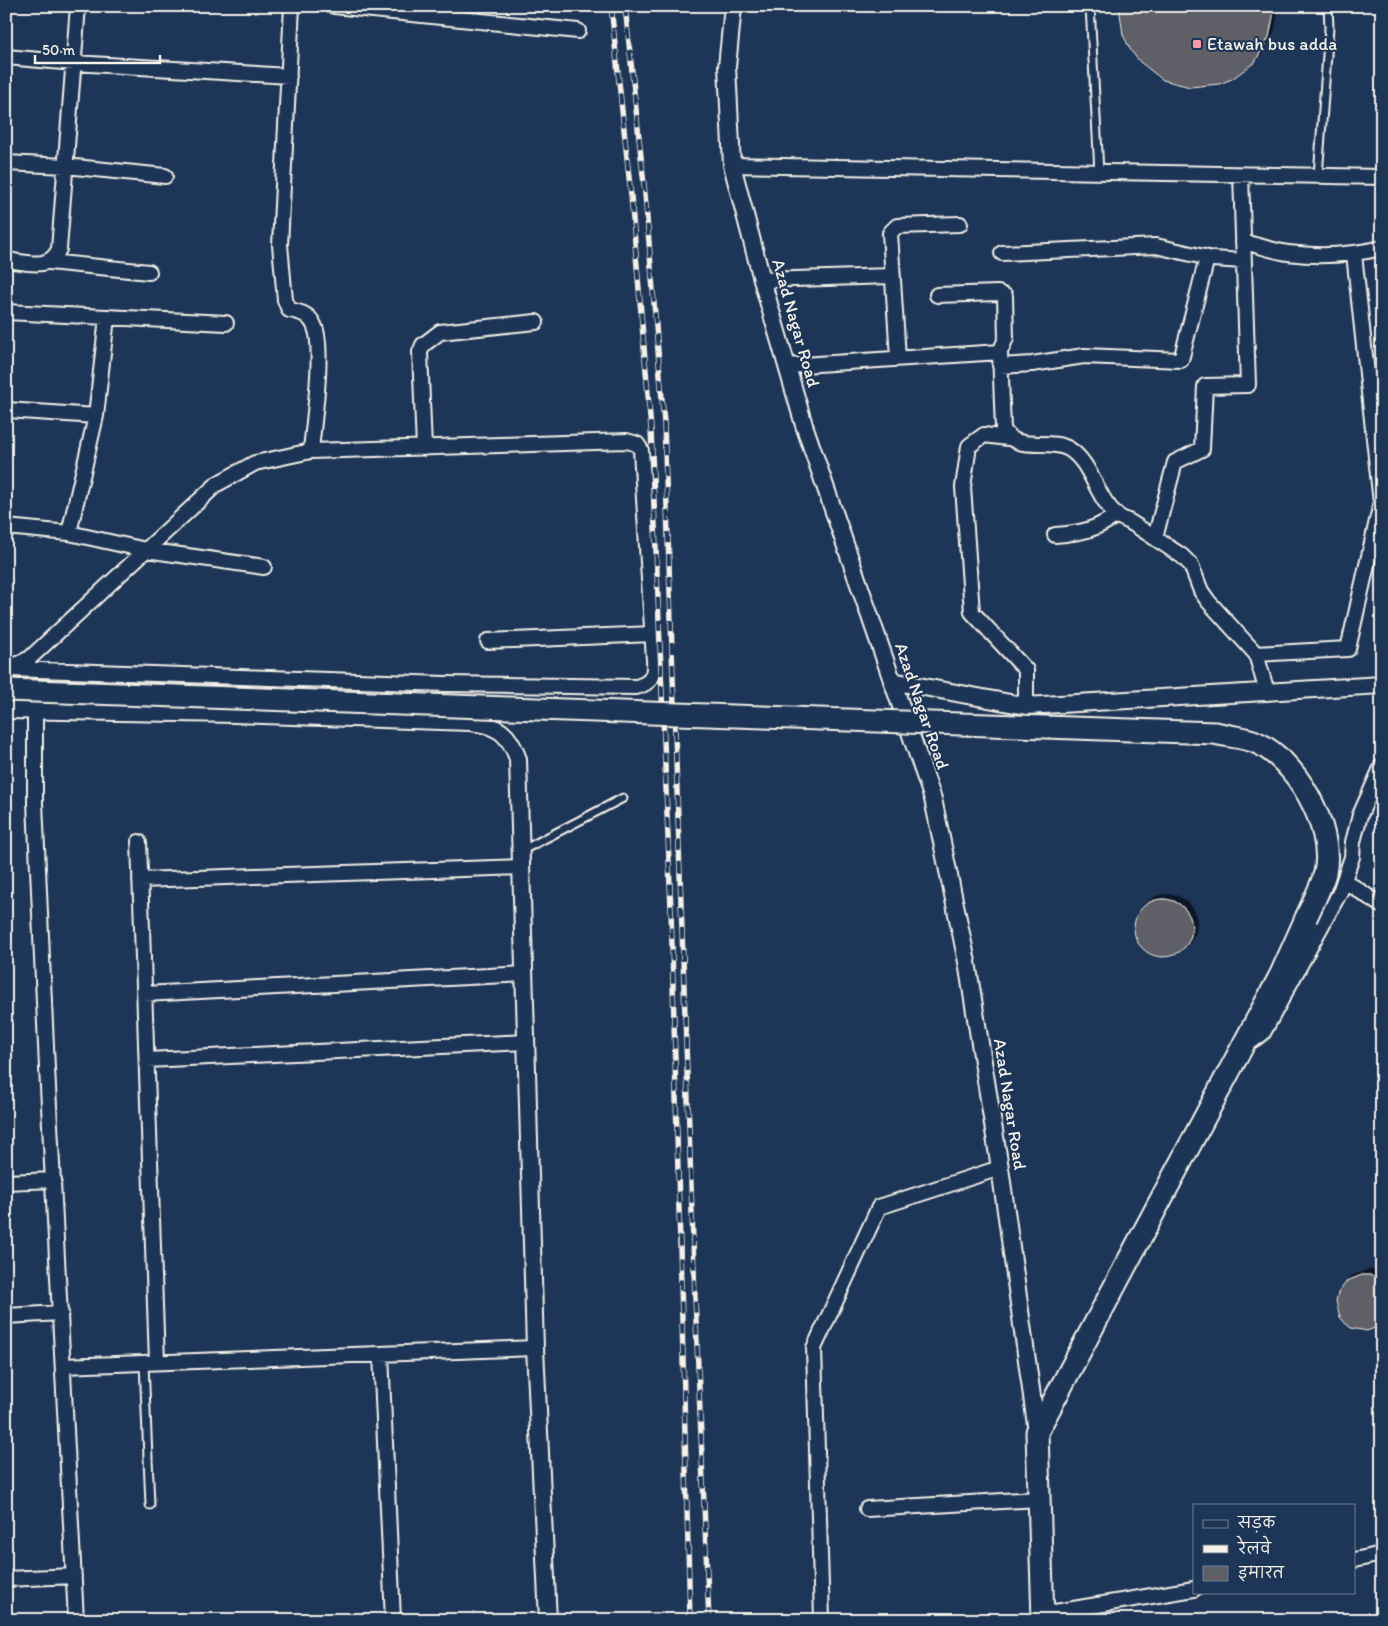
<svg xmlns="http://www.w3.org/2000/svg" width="1388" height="1626" viewBox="0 0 1388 1626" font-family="Itim,'Playpen Sans Deva',sans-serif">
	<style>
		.building { fill: #5e5e68; stroke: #f4f1e8; filter: url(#shadow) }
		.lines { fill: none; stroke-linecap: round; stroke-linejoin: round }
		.service-casing { stroke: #f4f1e8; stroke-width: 11 }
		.minor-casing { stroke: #f4f1e8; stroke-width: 18 }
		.tertiary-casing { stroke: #f4f1e8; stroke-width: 20 }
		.primary-casing { stroke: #f4f1e8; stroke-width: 25 }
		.service { stroke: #1d3557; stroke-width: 7 }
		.minor { stroke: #1d3557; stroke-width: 14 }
		.tertiary { stroke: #1d3557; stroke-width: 16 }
		.primary { stroke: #1d3557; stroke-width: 21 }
		.rail-casing { stroke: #f4f1e8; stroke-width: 5.5 }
		.rail { stroke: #1d3557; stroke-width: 4; stroke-dasharray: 11; stroke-linecap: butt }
		.primary-bridge-casing { stroke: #f4f1e8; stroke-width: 25; stroke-linecap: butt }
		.primary-bridge { stroke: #1d3557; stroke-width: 21 }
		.poi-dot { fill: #ff9aa2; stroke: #1d3557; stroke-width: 2 }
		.labels { text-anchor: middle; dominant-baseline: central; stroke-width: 4; stroke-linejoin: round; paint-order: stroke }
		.poi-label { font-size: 18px; fill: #f4f1e8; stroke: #1d3557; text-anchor: start }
		.street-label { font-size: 18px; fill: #f4f1e8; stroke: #1d3557 }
	</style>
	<defs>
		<filter id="shadow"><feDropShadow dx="4.5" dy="-4.5" stdDeviation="0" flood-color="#0009"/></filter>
	</defs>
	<rect width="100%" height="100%" fill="#1d3557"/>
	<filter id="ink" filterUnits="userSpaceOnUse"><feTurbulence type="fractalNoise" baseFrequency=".02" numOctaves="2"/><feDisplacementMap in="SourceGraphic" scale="10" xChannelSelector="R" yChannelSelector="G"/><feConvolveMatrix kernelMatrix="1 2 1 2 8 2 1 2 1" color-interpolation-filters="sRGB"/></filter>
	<g filter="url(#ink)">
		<path class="building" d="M 1119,6 L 1275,6 L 1269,37 L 1255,62 L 1232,79 L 1219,84 L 1190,87 L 1163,80 L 1140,62 L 1131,51 L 1123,35 Z
			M1134 928a29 29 0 1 1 58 0a29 29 0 1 1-58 0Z
			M 1362,1275 L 1370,1275 L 1382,1282 L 1382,1325 L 1367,1331 L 1351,1328 L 1345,1323 L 1340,1317 L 1336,1301 L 1338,1293 L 1347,1281 Z"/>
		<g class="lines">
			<g class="service-casing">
				<path id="service" d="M 1090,6 L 1099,172
					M 1318,176 L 1329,28 L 1328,6
					M 521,851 L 623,798
					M 144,1363 L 150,1505"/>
			</g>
			<g class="minor-casing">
				<path id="minor" d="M 292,6 L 280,245 L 285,300 L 289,310 C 300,312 309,314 314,325 C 325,346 313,425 311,451
					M 334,6 L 578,31
					M 6,57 L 74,63 L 289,76
					M 6,163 L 65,166 L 165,176
					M 732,165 L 1382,177
					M 1243,242 C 1258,245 1273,251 1288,253 C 1319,257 1352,255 1382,248
					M 1002,253 L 1156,246 L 1213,259 L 1243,261
					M 6,260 C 26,262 50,271 59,249 L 78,6
					M 49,262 L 149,272
					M 762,280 L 892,276
					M 937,295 L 998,293 L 1005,296 L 1006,338 L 1000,352 L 1003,429 C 1016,454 1049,437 1069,449 C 1092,463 1096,498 1117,515 C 1120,518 1126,520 1130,522 C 1148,533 1165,545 1182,556 L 1191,565 L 1201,591 L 1208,601 L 1256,654 L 1267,692
					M 6,312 L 226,323
					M 898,358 L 890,233 L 897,226 L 960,224
					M 787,366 L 1000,352
					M 1000,366 L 1032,364 L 1084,356 L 1181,360 L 1207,258
					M 6,410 L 96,416
					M 1008,438 L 984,435 L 969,446 L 963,487 L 972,612 L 1026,670 L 1026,706
					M 424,448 L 420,352 L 423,345 L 440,332 L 536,322
					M 6,527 L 69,533 L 146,550 L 264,567
					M 69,533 L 96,416 L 107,317
					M 1055,535 C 1082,533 1095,530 1117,515
					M 1155,538 L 1175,462 L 1202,449 L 1205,386 L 1248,385 L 1241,175
					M 488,641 L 653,634
					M 1256,654 L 1348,649 L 1381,503 L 1354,254
					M 6,670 L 30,658 L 217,484 L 255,463 L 311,451 L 627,441 L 637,444 L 641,450 L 654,660 C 655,675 652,683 636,687 L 445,684 L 10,669
					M 35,711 L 35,803 L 47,1068 L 76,1620
					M 139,842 L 157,1362
					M 140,880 L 521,867
					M 1345,881 L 1382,906
					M 144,994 L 524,974
					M 1247,1038 L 1253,1040 L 1263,1033 L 1340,892 L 1352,857 L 1353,842 L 1360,815 L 1382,766
					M 147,1060 L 526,1042
					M 6,1182 L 54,1180
					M 6,1316 L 61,1313
					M 381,1354 L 393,1620
					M 63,1366 L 535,1348
					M 867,1509 L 1038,1499
					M 1354,1560 L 1382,1554
					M 6,1579 L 74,1576
					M 1043,1614 L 1194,1589
					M 822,1620 L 814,1348 L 879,1207 L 1000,1168"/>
			</g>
			<g class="tertiary-casing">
				<path id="tertiary" d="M 733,6 L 727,67 L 732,165 L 764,287 L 804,425 L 933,799 L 967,962 L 1000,1168 L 1037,1432
					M 892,681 L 1026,706 L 1382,685
					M 6,710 L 234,714 L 470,722 C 498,725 509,733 518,759 L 535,1348 L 548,1620"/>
			</g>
			<g class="primary-casing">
				<path id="primary" d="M 1043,1620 L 1037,1432 L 1280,976 L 1306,918"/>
			</g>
			<use href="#service" class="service"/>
			<use href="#minor" class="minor"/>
			<use href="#tertiary" class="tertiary"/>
			<use href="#primary" class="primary"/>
			<g class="rail-casing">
				<path id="rail" d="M 611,6 L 631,196 L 651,429 L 671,909 L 690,1620
					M 625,6 L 645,194 L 664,423 L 695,1297 L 709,1620"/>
			</g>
			<use href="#rail" class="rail"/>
			<g class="primary-bridge-casing">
				<path id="primary-bridge" d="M 6,690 L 1215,733 C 1227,736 1241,737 1253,741 C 1295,757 1335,827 1325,873 C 1321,888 1312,904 1306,918"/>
			</g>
			<use href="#primary-bridge" class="primary-bridge"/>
		</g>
	</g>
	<rect class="poi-dot" x="1192" y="39" width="10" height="10" rx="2.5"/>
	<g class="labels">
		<g class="poi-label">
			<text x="1207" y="44">Etawah bus adda</text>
		</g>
		<g class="street-label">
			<text transform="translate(796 323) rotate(74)">Azad Nagar Road</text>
			<text transform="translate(922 706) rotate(71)">Azad Nagar Road</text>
			<text transform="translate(1010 1104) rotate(81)">Azad Nagar Road</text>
		</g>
	</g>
	<rect width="1388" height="1626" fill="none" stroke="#1d3557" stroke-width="25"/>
	<rect x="12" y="12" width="1363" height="1601" fill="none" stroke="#f4f1e8" stroke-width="2" filter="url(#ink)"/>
	<rect x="1193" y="1504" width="162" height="90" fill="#1d3557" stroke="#738091"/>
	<rect x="1203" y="1520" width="25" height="8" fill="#1d3557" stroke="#738091"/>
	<text x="1238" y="1528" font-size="15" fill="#f4f1e8">सड़क</text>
	<rect x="1203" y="1545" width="25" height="8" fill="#f4f1e8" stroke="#738091"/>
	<text x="1238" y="1554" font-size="15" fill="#f4f1e8">रेलवे</text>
	<rect x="1203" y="1566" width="25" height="15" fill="#5e5e68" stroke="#738091"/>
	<text x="1238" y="1578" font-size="15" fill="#f4f1e8">इमारत</text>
	<path d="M35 55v8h125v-8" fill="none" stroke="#f4f1e8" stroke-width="2.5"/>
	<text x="42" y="55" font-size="15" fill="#f4f1e8" stroke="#1d3557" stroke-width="4" paint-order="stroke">50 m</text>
</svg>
